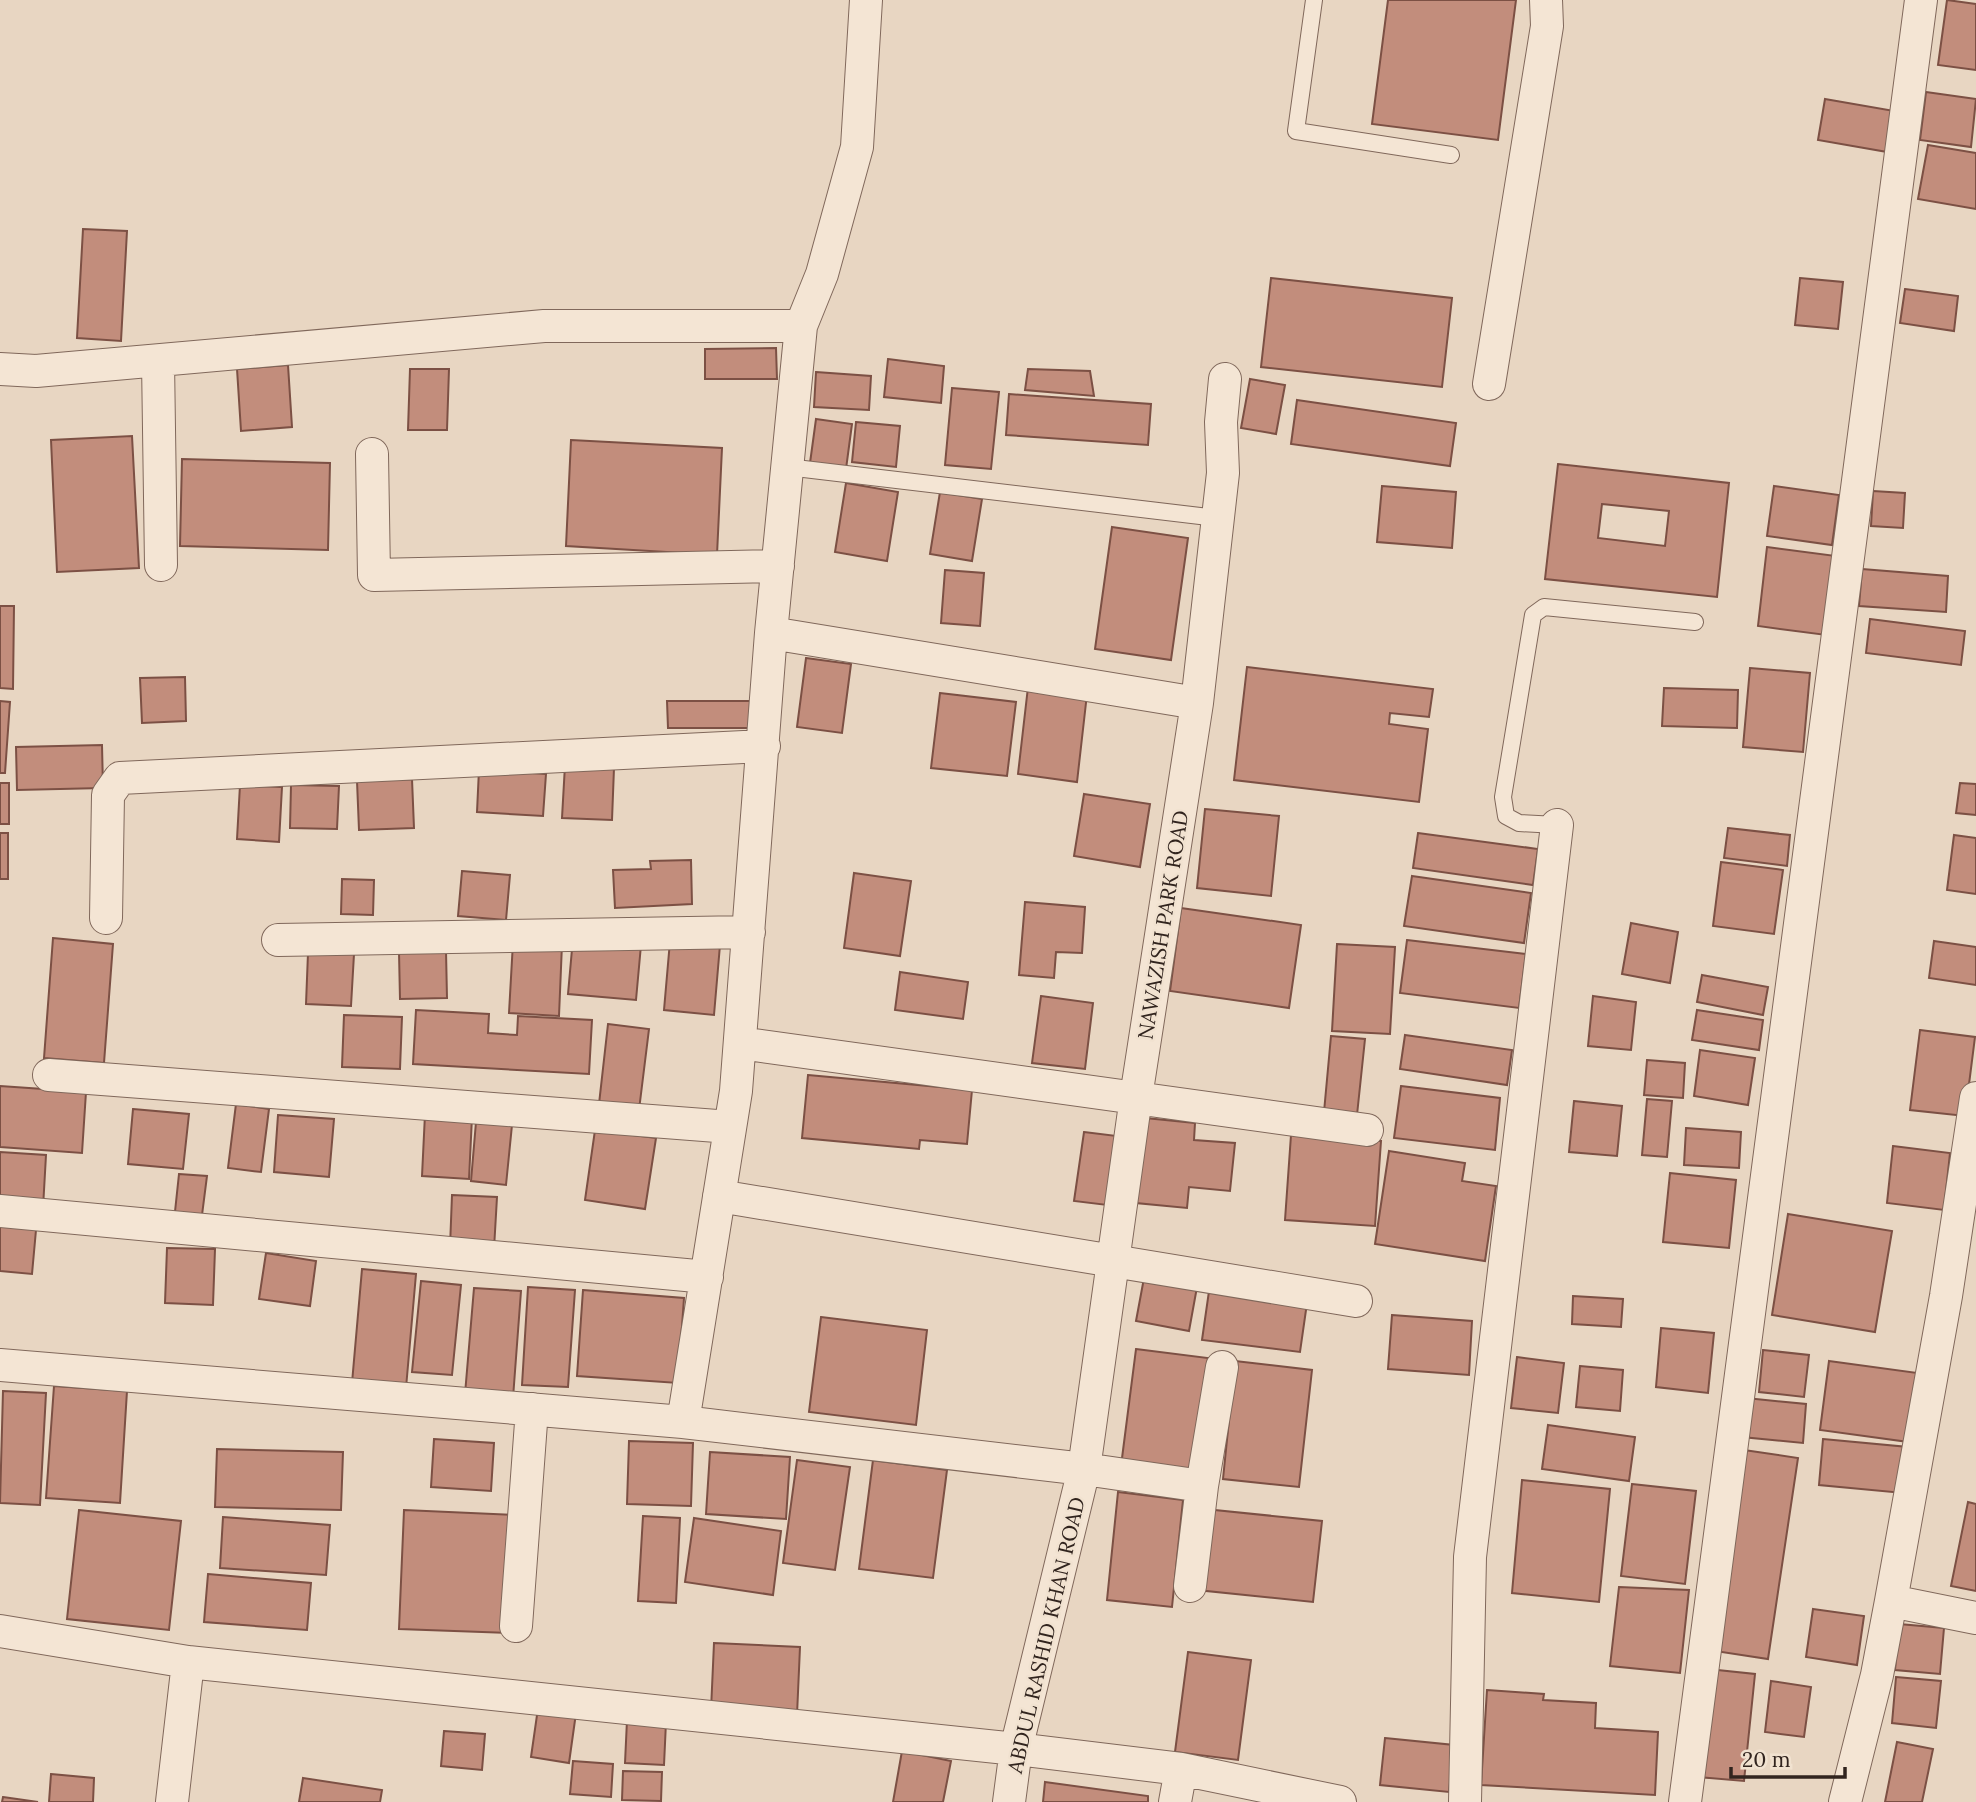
<svg xmlns="http://www.w3.org/2000/svg" width="1976" height="1802" viewBox="0 0 1976 1802" font-family="Lora,serif">
	<style>
		.building { fill: #c28d7c; stroke: #7c5044; stroke-width: 2; fill-rule: evenodd }
		.lines { fill: none; stroke-linecap: round; stroke-linejoin: round }
		.lane-casing { stroke: #80685b; stroke-width: 18 }
		.street-casing { stroke: #80685b; stroke-width: 34 }
		.lane { stroke: #f4e5d4; stroke-width: 16 }
		.street { stroke: #f4e5d4; stroke-width: 32 }
		.labels { text-anchor: middle; dominant-baseline: central; stroke-width: 5; stroke-linejoin: round; paint-order: stroke }
		.street-label { font-size: 21px; fill: #31241e; stroke: #f1e2d0 }
	</style>
	<rect width="100%" height="100%" fill="#e8d6c2"/>
	<path class="building" d="M 1388,0 L 1516,0 L 1498,140 L 1372,124 Z
		M 1947,0 L 1976,4 L 1976,70 L 1938,65 Z
		M 1926,92 L 1976,99 L 1971,147 L 1920,140 Z
		M 1825,99 L 1900,112 L 1893,153 L 1818,140 Z
		M 1928,145 L 1976,153 L 1976,209 L 1918,199 Z
		M 83,229 L 127,231 L 121,341 L 77,338 Z
		M 1271,278 L 1452,298 L 1442,387 L 1261,367 Z
		M 1800,278 L 1843,282 L 1838,329 L 1795,325 Z
		M 1905,289 L 1958,296 L 1954,331 L 1900,323 Z
		M 776,348 L 777,379 L 705,379 L 705,349 Z
		M 888,359 L 944,366 L 941,403 L 884,397 Z
		M 288,365 L 292,427 L 241,431 L 237,369 Z
		M 410,369 L 449,369 L 447,430 L 408,430 Z
		M 1028,369 L 1090,371 L 1094,396 L 1025,390 Z
		M 816,372 L 871,376 L 869,410 L 814,407 Z
		M 1250,379 L 1285,385 L 1276,434 L 1241,428 Z
		M 952,388 L 999,392 L 991,469 L 945,465 Z
		M 1009,394 L 1151,404 L 1148,445 L 1006,435 Z
		M 1297,400 L 1456,423 L 1450,466 L 1291,444 Z
		M 816,419 L 852,424 L 846,469 L 810,463 Z
		M 856,422 L 900,426 L 896,467 L 852,462 Z
		M 132,436 L 139,568 L 57,572 L 51,440 Z
		M 571,440 L 722,448 L 717,555 L 566,546 Z
		M 182,459 L 330,463 L 328,550 L 180,546 Z
		M 1558,464 L 1729,483 L 1717,597 L 1545,579 ZM 1602,504 L 1669,511 L 1665,546 L 1598,538 Z
		M 846,483 L 898,492 L 887,561 L 835,552 Z
		M 1382,486 L 1456,492 L 1452,548 L 1377,542 Z
		M 1774,486 L 1839,495 L 1832,545 L 1767,536 Z
		M 1873,491 L 1905,493 L 1903,528 L 1871,526 Z
		M 940,492 L 982,499 L 972,561 L 930,554 Z
		M 1112,527 L 1188,538 L 1171,660 L 1095,649 Z
		M 1767,547 L 1836,556 L 1826,635 L 1758,626 Z
		M 1862,569 L 1948,576 L 1946,612 L 1859,606 Z
		M 945,570 L 984,573 L 980,626 L 941,623 Z
		M 0,606 L 14,606 L 13,689 L 0,688 Z
		M 1870,619 L 1965,631 L 1961,665 L 1866,653 Z
		M 806,658 L 851,664 L 842,733 L 797,727 Z
		M 1247,667 L 1433,689 L 1429,717 L 1390,713 L 1389,724 L 1428,729 L 1419,802 L 1234,780 Z
		M 1750,668 L 1810,673 L 1803,752 L 1743,747 Z
		M 185,677 L 186,721 L 142,723 L 140,678 Z
		M 1028,687 L 1087,694 L 1077,782 L 1018,774 Z
		M 1664,688 L 1738,690 L 1737,728 L 1662,726 Z
		M 940,693 L 1016,702 L 1007,776 L 931,768 Z
		M 0,701 L 10,702 L 5,773 L 0,773 Z
		M 667,701 L 758,701 L 758,728 L 668,728 Z
		M 102,745 L 103,788 L 17,790 L 16,747 Z
		M 565,765 L 614,768 L 612,820 L 562,818 Z
		M 479,769 L 546,774 L 543,816 L 477,812 Z
		M 412,779 L 414,828 L 359,830 L 357,781 Z
		M 0,783 L 9,783 L 9,824 L 0,824 Z
		M 1960,783 L 1976,784 L 1976,815 L 1956,813 Z
		M 240,785 L 282,787 L 279,842 L 237,839 Z
		M 291,785 L 339,786 L 337,829 L 290,828 Z
		M 1084,794 L 1150,804 L 1140,867 L 1074,856 Z
		M 1205,809 L 1279,816 L 1271,896 L 1197,888 Z
		M 1728,828 L 1790,835 L 1787,866 L 1724,858 Z
		M 0,833 L 8,833 L 8,879 L 0,879 Z
		M 1418,833 L 1538,849 L 1533,885 L 1413,868 Z
		M 1954,835 L 1976,838 L 1976,894 L 1947,890 Z
		M 691,860 L 692,904 L 615,908 L 613,870 L 651,869 L 650,861 Z
		M 1721,862 L 1783,870 L 1774,934 L 1713,926 Z
		M 462,871 L 510,875 L 506,920 L 458,916 Z
		M 854,873 L 911,881 L 900,956 L 844,948 Z
		M 1412,876 L 1531,893 L 1524,943 L 1404,926 Z
		M 342,879 L 374,880 L 373,915 L 341,914 Z
		M 1025,902 L 1085,907 L 1082,953 L 1056,952 L 1054,978 L 1019,975 Z
		M 1181,908 L 1301,925 L 1289,1008 L 1170,991 Z
		M 1631,923 L 1678,932 L 1670,983 L 1622,974 Z
		M 53,938 L 113,944 L 104,1063 L 44,1058 Z
		M 573,938 L 641,945 L 636,1000 L 568,994 Z
		M 1407,940 L 1526,954 L 1519,1008 L 1400,993 Z
		M 670,941 L 720,945 L 714,1015 L 664,1010 Z
		M 1934,941 L 1976,947 L 1976,985 L 1929,978 Z
		M 513,942 L 562,944 L 559,1016 L 509,1013 Z
		M 1337,944 L 1395,947 L 1390,1034 L 1332,1031 Z
		M 446,951 L 447,998 L 400,999 L 399,952 Z
		M 308,953 L 354,954 L 351,1006 L 306,1004 Z
		M 900,972 L 968,982 L 963,1019 L 895,1010 Z
		M 1702,975 L 1768,987 L 1763,1015 L 1697,1002 Z
		M 1041,996 L 1093,1003 L 1085,1069 L 1032,1063 Z
		M 1593,996 L 1636,1002 L 1631,1050 L 1588,1046 Z
		M 416,1010 L 489,1014 L 488,1033 L 517,1035 L 518,1016 L 592,1020 L 589,1074 L 413,1064 Z
		M 1697,1010 L 1763,1020 L 1759,1050 L 1692,1040 Z
		M 344,1015 L 402,1017 L 400,1069 L 342,1067 Z
		M 608,1024 L 649,1029 L 638,1118 L 598,1113 Z
		M 1920,1030 L 1975,1037 L 1965,1116 L 1910,1110 Z
		M 1405,1035 L 1512,1050 L 1507,1085 L 1400,1069 Z
		M 1331,1036 L 1365,1039 L 1357,1115 L 1324,1112 Z
		M 1700,1050 L 1755,1058 L 1748,1105 L 1694,1096 Z
		M 1647,1060 L 1685,1063 L 1683,1098 L 1644,1095 Z
		M 808,1075 L 972,1090 L 967,1144 L 920,1140 L 919,1149 L 802,1138 Z
		M 0,1086 L 86,1092 L 82,1153 L 0,1147 Z
		M 1401,1086 L 1500,1098 L 1495,1150 L 1394,1138 Z
		M 1647,1099 L 1672,1101 L 1667,1157 L 1642,1155 Z
		M 1574,1101 L 1622,1106 L 1617,1156 L 1569,1152 Z
		M 236,1104 L 269,1109 L 261,1172 L 228,1168 Z
		M 133,1109 L 189,1114 L 183,1169 L 128,1164 Z
		M 425,1114 L 472,1117 L 469,1179 L 422,1176 Z
		M 278,1115 L 334,1119 L 329,1177 L 274,1172 Z
		M 1145,1118 L 1195,1123 L 1194,1140 L 1235,1143 L 1230,1191 L 1189,1187 L 1187,1208 L 1136,1203 Z
		M 476,1122 L 512,1125 L 506,1185 L 471,1181 Z
		M 1686,1128 L 1741,1132 L 1739,1168 L 1684,1165 Z
		M 595,1130 L 656,1138 L 645,1209 L 585,1200 Z
		M 1084,1132 L 1117,1136 L 1107,1205 L 1074,1201 Z
		M 1291,1135 L 1381,1141 L 1375,1226 L 1285,1220 Z
		M 1893,1146 L 1950,1153 L 1944,1210 L 1887,1203 Z
		M 1389,1151 L 1465,1163 L 1462,1181 L 1496,1186 L 1485,1261 L 1375,1244 Z
		M 0,1152 L 46,1155 L 43,1208 L 0,1206 Z
		M 1670,1173 L 1736,1180 L 1729,1248 L 1663,1242 Z
		M 179,1174 L 207,1176 L 201,1223 L 174,1221 Z
		M 452,1195 L 497,1197 L 494,1249 L 450,1247 Z
		M 1788,1214 L 1892,1231 L 1875,1332 L 1772,1315 Z
		M 0,1215 L 37,1219 L 32,1274 L 0,1271 Z
		M 167,1248 L 215,1249 L 213,1305 L 165,1303 Z
		M 266,1253 L 316,1261 L 310,1306 L 259,1299 Z
		M 362,1269 L 416,1274 L 406,1388 L 352,1383 Z
		M 1144,1278 L 1197,1287 L 1189,1331 L 1136,1321 Z
		M 421,1281 L 461,1285 L 452,1375 L 412,1372 Z
		M 528,1287 L 575,1290 L 568,1387 L 522,1385 Z
		M 474,1288 L 521,1291 L 513,1398 L 465,1394 Z
		M 583,1290 L 684,1298 L 678,1383 L 577,1376 Z
		M 1209,1291 L 1307,1303 L 1300,1352 L 1202,1340 Z
		M 1573,1296 L 1623,1299 L 1621,1327 L 1572,1324 Z
		M 1392,1315 L 1472,1321 L 1469,1375 L 1388,1369 Z
		M 821,1317 L 927,1330 L 916,1425 L 809,1412 Z
		M 1661,1328 L 1714,1333 L 1708,1393 L 1656,1387 Z
		M 1136,1349 L 1208,1358 L 1193,1475 L 1121,1466 Z
		M 1763,1350 L 1809,1355 L 1804,1397 L 1759,1392 Z
		M 1517,1357 L 1564,1363 L 1558,1413 L 1511,1408 Z
		M 1235,1361 L 1312,1370 L 1299,1487 L 1223,1479 Z
		M 1829,1361 L 1925,1374 L 1916,1443 L 1820,1430 Z
		M 1580,1366 L 1623,1370 L 1620,1411 L 1576,1407 Z
		M 54,1386 L 127,1391 L 120,1503 L 46,1498 Z
		M 3,1391 L 46,1393 L 40,1505 L 0,1503 Z
		M 1746,1398 L 1806,1404 L 1803,1443 L 1742,1437 Z
		M 1548,1425 L 1635,1437 L 1629,1481 L 1542,1469 Z
		M 434,1439 L 494,1443 L 491,1491 L 431,1487 Z
		M 1823,1439 L 1908,1447 L 1903,1493 L 1819,1485 Z
		M 629,1441 L 693,1443 L 691,1506 L 627,1504 Z
		M 217,1449 L 343,1452 L 341,1510 L 215,1507 Z
		M 1744,1450 L 1798,1458 L 1768,1659 L 1715,1651 Z
		M 710,1452 L 790,1457 L 786,1519 L 706,1514 Z
		M 797,1460 L 850,1467 L 835,1570 L 783,1563 Z
		M 873,1460 L 947,1470 L 933,1578 L 859,1569 Z
		M 1522,1480 L 1610,1489 L 1599,1602 L 1512,1593 Z
		M 1632,1484 L 1696,1491 L 1685,1584 L 1621,1576 Z
		M 1118,1492 L 1183,1500 L 1172,1607 L 1107,1600 Z
		M 1968,1502 L 1976,1504 L 1976,1591 L 1951,1586 Z
		M 1205,1509 L 1322,1521 L 1313,1602 L 1197,1590 Z
		M 79,1510 L 181,1521 L 169,1630 L 67,1619 Z
		M 404,1510 L 515,1515 L 511,1633 L 399,1629 Z
		M 643,1516 L 680,1518 L 676,1603 L 638,1601 Z
		M 223,1517 L 330,1525 L 326,1575 L 220,1568 Z
		M 694,1518 L 781,1531 L 773,1595 L 685,1582 Z
		M 208,1574 L 311,1583 L 307,1630 L 204,1622 Z
		M 1619,1587 L 1689,1590 L 1680,1673 L 1610,1666 Z
		M 1813,1609 L 1864,1616 L 1857,1665 L 1806,1657 Z
		M 1899,1624 L 1944,1628 L 1940,1674 L 1895,1670 Z
		M 714,1643 L 800,1647 L 797,1715 L 711,1710 Z
		M 1188,1652 L 1251,1660 L 1238,1760 L 1175,1752 Z
		M 1708,1669 L 1755,1674 L 1744,1781 L 1698,1777 Z
		M 1896,1677 L 1941,1681 L 1936,1728 L 1892,1723 Z
		M 1771,1681 L 1811,1687 L 1804,1737 L 1765,1732 Z
		M 1487,1690 L 1544,1694 L 1543,1700 L 1596,1703 L 1595,1728 L 1658,1732 L 1655,1795 L 1481,1785 Z
		M 538,1708 L 576,1713 L 569,1763 L 531,1757 Z
		M 627,1720 L 666,1722 L 664,1765 L 625,1763 Z
		M 444,1731 L 485,1734 L 482,1770 L 441,1766 Z
		M 1385,1738 L 1454,1745 L 1449,1792 L 1380,1785 Z
		M 1897,1742 L 1933,1749 L 1922,1802 L 1885,1802 Z
		M 902,1751 L 951,1761 L 943,1802 L 893,1802 Z
		M 573,1761 L 613,1764 L 611,1797 L 570,1794 Z
		M 623,1771 L 662,1772 L 661,1801 L 622,1800 Z
		M 51,1774 L 94,1778 L 93,1802 L 49,1802 Z
		M 303,1778 L 382,1790 L 380,1802 L 299,1802 Z
		M 1045,1782 L 1148,1796 L 1148,1802 L 1043,1802 Z
		M 3,1797 L 38,1802 L 2,1802 Z"/>
	<g class="lines">
		<g class="lane-casing">
			<path id="lane" d="M 1314,0 L 1296,131 L 1451,155
				M 787,467 L 1217,518
				M 1557,825 L 1519,823 L 1506,816 L 1503,797 L 1533,615 L 1544,607 L 1695,622"/>
		</g>
		<g class="street-casing">
			<path id="street" d="M 158,361 L 161,565
				M 0,369 L 36,371 L 544,326 L 801,326
				M 1489,384 L 1547,26 L 1546,0
				M 372,454 L 374,575 L 778,566
				M 771,633 L 1197,703
				M 106,918 L 108,795 L 120,778 L 764,746
				M 278,940 L 749,932
				M 740,1043 L 1367,1130
				M 49,1075 L 730,1127
				M 719,1196 L 1356,1301
				M 0,1211 L 707,1277
				M 0,1365 L 683,1422 L 1084,1469 L 1202,1486 L 1190,1586
				M 683,1422 L 736,1091 L 771,633 L 801,326 L 822,274 L 857,147 L 866,0
				M 1202,1486 L 1222,1367
				M 1891,1601 L 1976,1618
				M 516,1626 L 532,1409
				M 0,1631 L 188,1662 L 1016,1749 L 1181,1769 L 1340,1802
				M 172,1802 L 188,1662
				M 1009,1802 L 1016,1749 L 1084,1469 L 1136,1097 L 1197,703 L 1223,473 L 1221,422 L 1225,379
				M 1175,1802 L 1181,1769
				M 1465,1802 L 1470,1557 L 1557,825
				M 1685,1802 L 1921,0
				M 1845,1802 L 1877,1675 L 1891,1601 L 1946,1296 L 1976,1098"/>
		</g>
		<use href="#lane" class="lane"/>
		<use href="#street" class="street"/>
	</g>
	<g class="labels">
		<g class="street-label">
			<text transform="translate(1163 925) rotate(-81)">NAWAZISH PARK ROAD</text>
			<text transform="translate(1046 1635) rotate(-77)">ABDUL RASHID KHAN ROAD</text>
		</g>
	</g>
	<path d="M1731 1767v10h114v-10" fill="none" stroke="#31241e" stroke-width="3.5"/>
	<text x="1742" y="1767" font-size="21" fill="#31241e" stroke="#f1e2d0" stroke-width="5" paint-order="stroke">20 m</text>
</svg>
